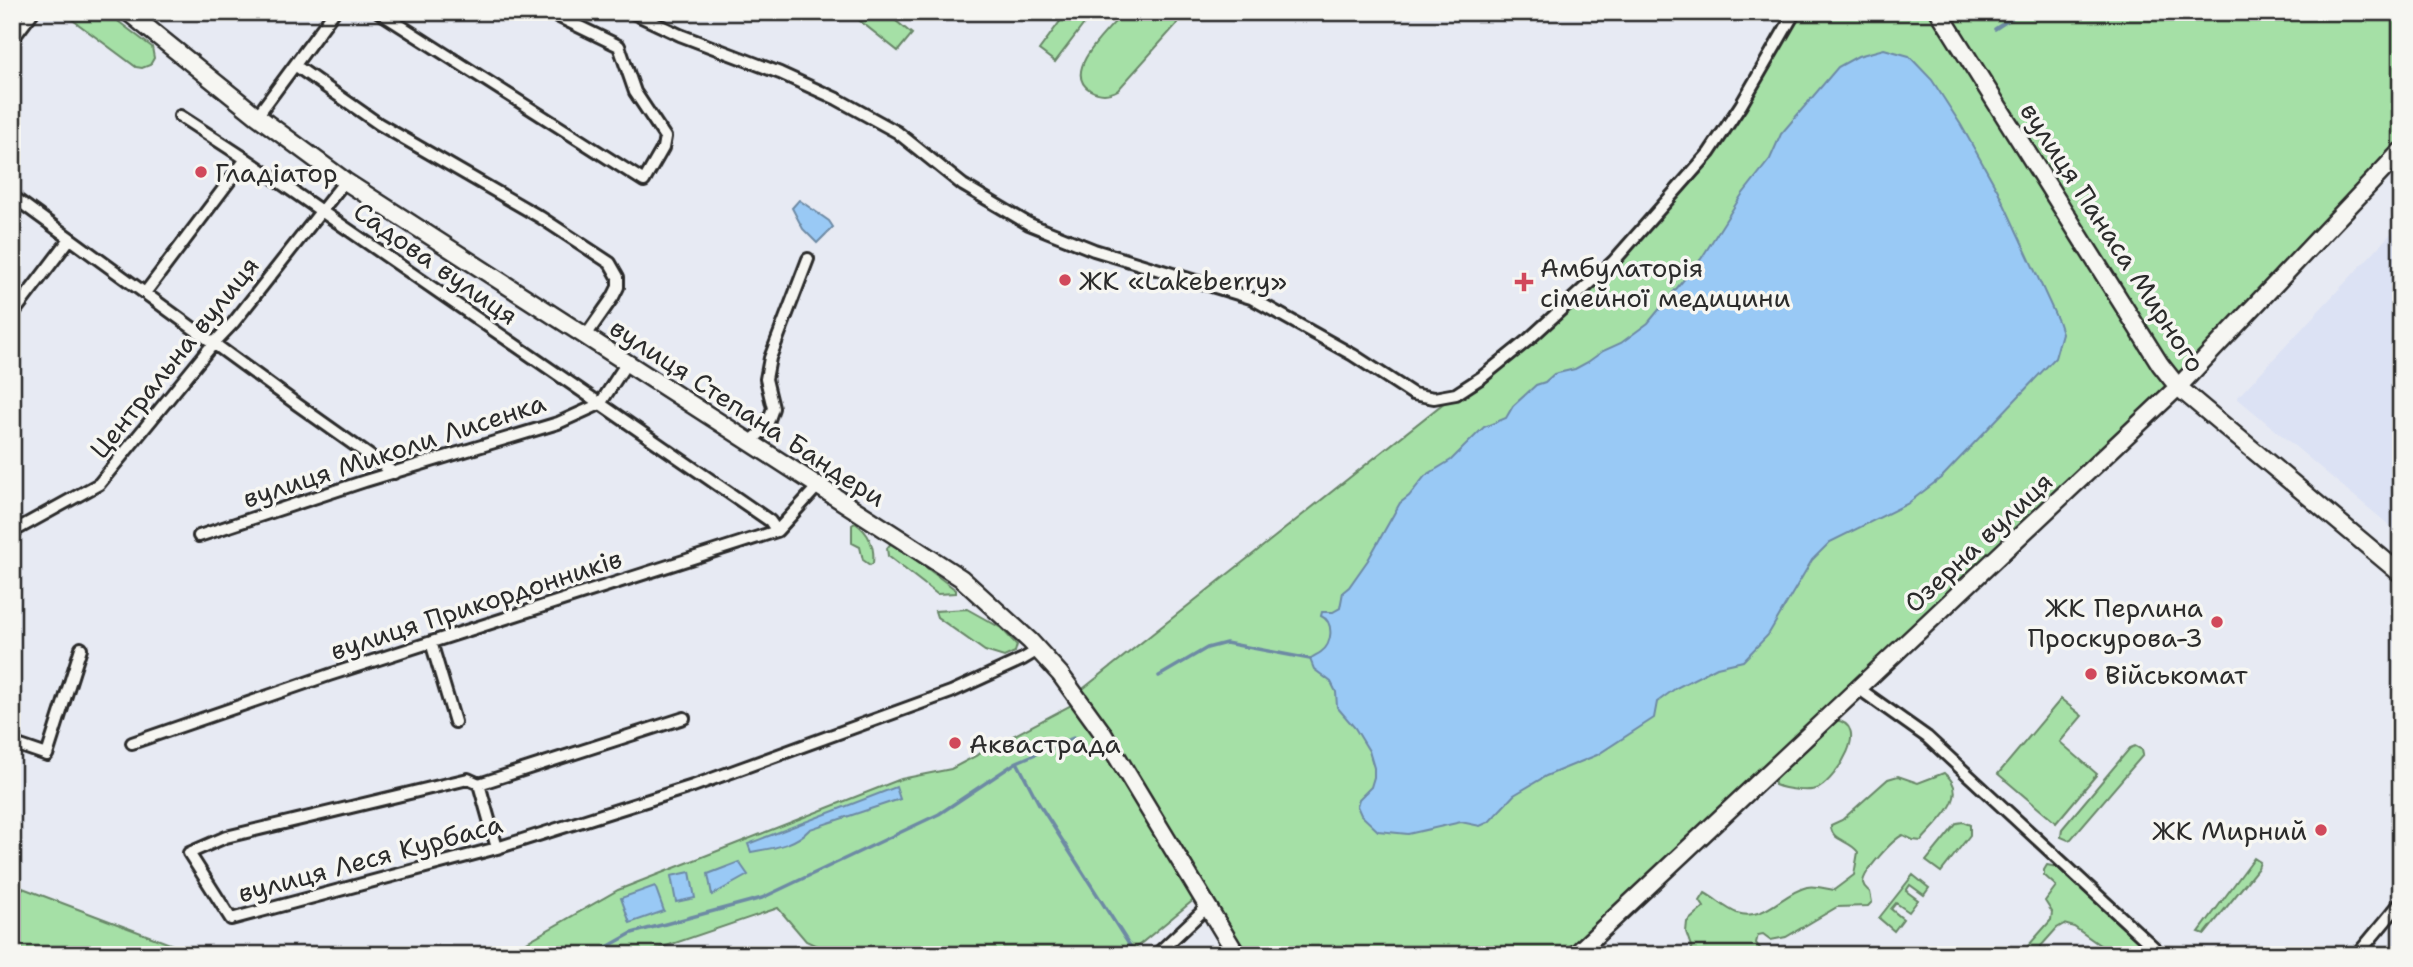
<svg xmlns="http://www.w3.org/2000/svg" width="2413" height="967" viewBox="0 0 2413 967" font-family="'Shantell Sans',sans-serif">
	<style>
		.built { fill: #dce2f4 }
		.green { fill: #a5e0a6; stroke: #688668; stroke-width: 2 }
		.water { fill: #99c9f5; stroke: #6d8aa4; stroke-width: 2 }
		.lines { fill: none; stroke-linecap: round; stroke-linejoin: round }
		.stream { stroke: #6d8aa4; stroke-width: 3.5 }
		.street-casing { stroke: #2b2b2b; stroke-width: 16 }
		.secondary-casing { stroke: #2b2b2b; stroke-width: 21 }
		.street { stroke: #f6f6f2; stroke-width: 10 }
		.secondary { stroke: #f6f6f2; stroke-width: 16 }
		.poi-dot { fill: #d1495b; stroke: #f6f6f2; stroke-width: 2.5 }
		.labels { text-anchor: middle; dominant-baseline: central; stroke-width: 7; stroke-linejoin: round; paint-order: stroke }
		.poi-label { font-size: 26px; fill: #2b2b2b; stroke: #f6f6f2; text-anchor: start }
		.street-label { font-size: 26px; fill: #2b2b2b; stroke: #f6f6f2 }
	</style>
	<rect width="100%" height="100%" fill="#e7eaf3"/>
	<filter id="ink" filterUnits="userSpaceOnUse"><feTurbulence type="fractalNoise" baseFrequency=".0143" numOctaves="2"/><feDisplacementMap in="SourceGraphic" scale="14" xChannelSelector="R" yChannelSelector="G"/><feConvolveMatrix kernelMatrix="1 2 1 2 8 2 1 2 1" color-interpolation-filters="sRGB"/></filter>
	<g filter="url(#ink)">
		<path class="built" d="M 2401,223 L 2401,535 L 2237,398 Z"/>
		<path class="green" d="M 62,12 L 106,12 L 152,47 L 154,58 L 150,65 L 142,68 L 136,67 Z
			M 859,12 L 885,12 L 912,34 L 898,51 L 855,17 Z
			M 1067,12 L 1084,24 L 1055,62 L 1039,50 Z
			M 1124,12 L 1183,12 L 1176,25 L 1118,90 C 1109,95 1099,95 1090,90 C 1060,71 1111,28 1124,12 Z
			M 1802,12 L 1932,12 L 2171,387 L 1568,955 L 1243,955 L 1079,692 L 1445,402 L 1458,398 L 1532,343 L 1616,266 L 1652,226 L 1712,155 L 1744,108 Z
			M 1944,12 L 2401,12 L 2401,144 L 2178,380 Z
			M 855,523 C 869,532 875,547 873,563 L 870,565 L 863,560 L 860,547 L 852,543 L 852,525 Z
			M 892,542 L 956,590 L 956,593 L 937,594 L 888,556 L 887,548 Z
			M 967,609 L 1001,628 L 1017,645 L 1015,652 L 1004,657 L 985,651 L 937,617 L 935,611 Z
			M 2061,699 L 2082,716 L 2060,742 L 2097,774 L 2056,823 L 1998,774 Z
			M 1075,703 L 1196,898 L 1127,955 L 836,955 L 806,941 L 778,908 L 640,955 L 504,955 L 618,890 L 901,779 L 951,769 Z
			M 1835,720 C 1872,725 1836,778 1819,788 C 1809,793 1785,789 1775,785 L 1774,776 Z
			M 2135,746 L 2142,750 L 2143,755 L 2071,839 L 2068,840 L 2061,837 L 2062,829 L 2130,748 Z
			M 1944,773 C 1973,795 1936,823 1921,841 L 1913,840 L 1903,835 C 1893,839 1863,872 1863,883 C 1864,888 1867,889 1870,892 L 1872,902 L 1868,906 L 1837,907 L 1786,937 L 1771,940 L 1763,934 L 1758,935 L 1756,943 L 1765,955 L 1694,955 L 1686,932 L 1687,922 L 1704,907 L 1700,901 L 1705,893 C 1716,899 1726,909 1737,913 C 1765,922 1782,893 1807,887 C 1815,885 1825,889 1834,890 L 1854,875 L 1858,852 C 1850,840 1830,841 1831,825 L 1842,820 L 1888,779 L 1898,776 L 1918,783 Z
			M 1963,822 L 1970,825 L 1970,835 L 1941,872 L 1926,861 L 1957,823 Z
			M 2254,858 L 2260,862 L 2258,868 L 2205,934 L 2199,932 Z
			M 2047,865 L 2057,867 L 2152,955 L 2114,955 L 2074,927 L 2064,924 L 2057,928 L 2033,955 L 2020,955 L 2051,920 L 2052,912 L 2045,901 L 2056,886 L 2044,875 L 2044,870 Z
			M 1913,875 L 1929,888 L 1924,895 L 1910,885 L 1906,891 L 1918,900 L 1909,912 L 1896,903 L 1891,909 L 1903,919 L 1894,931 L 1879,918 Z
			M 12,884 L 199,955 L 12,955 Z"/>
		<path class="water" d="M 1884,49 L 1909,56 L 1932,80 L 1961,125 L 1998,191 L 2058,321 L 2062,333 L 2055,358 L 1942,477 L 1907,504 L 1830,542 L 1812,560 L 1768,635 L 1743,661 L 1717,667 L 1676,688 L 1657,702 L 1654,718 L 1597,755 L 1546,776 L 1514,795 L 1489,822 L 1480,826 L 1461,822 L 1408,834 L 1378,831 L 1361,815 L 1357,806 L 1359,799 L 1371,787 L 1374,777 L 1374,768 L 1369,751 L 1355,728 L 1337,707 L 1336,692 L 1331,682 L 1314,669 L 1310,659 C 1313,656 1317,655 1321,652 C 1332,645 1335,622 1321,616 L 1322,612 L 1333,612 L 1340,608 L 1343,592 L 1349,587 L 1368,560 L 1400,503 L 1409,496 L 1425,476 L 1451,460 L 1484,427 L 1506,418 L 1513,406 L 1536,385 L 1545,382 L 1554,374 L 1575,369 L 1588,362 L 1603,351 L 1621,343 L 1648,323 L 1701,259 L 1741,196 L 1770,159 L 1781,134 L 1838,67 L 1858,56 Z
			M 799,200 L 829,221 L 833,227 L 817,243 L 803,229 L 792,208 Z
			M 896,787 L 900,799 L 810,829 C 794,846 773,848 751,852 L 748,844 Z
			M 739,862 L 748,875 L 712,895 L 708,874 Z
			M 690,872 L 695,898 L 676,902 L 671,876 Z
			M 655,886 L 664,911 L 630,923 L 621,898 Z"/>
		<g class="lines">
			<path class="stream" d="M 1995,29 L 2021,12
				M 1159,676 L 1207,648 L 1226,643 L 1310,659
				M 1017,762 L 1039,804 L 1132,949
				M 593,955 L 632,933 L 762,898 L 939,814 L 1017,762 L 1073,738"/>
			<g class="street-casing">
				<path id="street" d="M 379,12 L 644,181 L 663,148 L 665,137 L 635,92 L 619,46 L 549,12
					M 631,12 L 680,35 L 780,73 L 837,99 L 897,132 L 963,185 L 1029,224 L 1094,250 L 1251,298 L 1353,355 L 1413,394 L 1434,398 L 1456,394 L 1482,377 L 1529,339 L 1613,262 L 1709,153 L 1741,105 L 1795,12
					M 12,40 L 33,12
					M 296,66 L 379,124 L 540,217 L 610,263 L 618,277 L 618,287 L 613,297 L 585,337
					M 180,116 L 246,159 L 770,521 L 777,531
					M 257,116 L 334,12
					M 12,196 L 298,405 L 394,473
					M 145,293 L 246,159
					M 12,315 L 69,240
					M 600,404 L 626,364
					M 751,441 L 766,428 L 773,408 L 766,379 L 770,358 L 808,259
					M 12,532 L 99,484 L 213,344 L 234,322 L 345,181
					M 199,536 L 365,481 L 558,423 L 600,404
					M 431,642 L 455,722
					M 1858,688 L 1927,737 L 2162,955
					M 684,718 L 479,784 L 468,779 L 226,837 L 189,853 L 231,919 L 497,848 L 693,786 L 951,692 L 1023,659 L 1038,650
					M 12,743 L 47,755 L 81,648
					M 132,743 L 329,675 L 777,531 L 818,486
					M 479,784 L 497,848
					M 1156,955 L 1207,907
					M 2357,955 L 2401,902"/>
			</g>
			<g class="secondary-casing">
				<path id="secondary" d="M 128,12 L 257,116 L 345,181 L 961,578 L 1030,641 L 1060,674 L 1102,732 L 1237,955
					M 1939,12 L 2160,364 L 2178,387 L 2401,574
					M 1575,955 L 2178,387 L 2401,151"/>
			</g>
			<use href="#street" class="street"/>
			<use href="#secondary" class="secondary"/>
		</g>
	</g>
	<g class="poi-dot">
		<circle cx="201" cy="172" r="7"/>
		<circle cx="1065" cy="280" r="7"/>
		<path d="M1520.5 271.5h7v7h7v7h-7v7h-7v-7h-7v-7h7z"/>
		<circle cx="2217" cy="622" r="7"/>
		<circle cx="2091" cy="674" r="7"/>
		<circle cx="955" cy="743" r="7"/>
		<circle cx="2321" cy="830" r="7"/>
	</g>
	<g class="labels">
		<g class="poi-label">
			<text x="215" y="172">Гладіатор</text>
			<text x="1540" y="267">Амбулаторія<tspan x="1540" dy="30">сімейної медицини</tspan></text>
			<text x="1079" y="280">ЖК «Lakeberry»</text>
			<text x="2203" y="607" text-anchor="end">ЖК Перлина<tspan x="2203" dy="30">Проскурова-3</tspan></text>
			<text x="2105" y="674">Військомат</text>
			<text x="969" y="743">Аквастрада</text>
			<text x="2307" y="830" text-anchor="end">ЖК Мирний</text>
		</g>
		<g class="street-label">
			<text transform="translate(2113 237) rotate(57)">вулиця Панаса Мирного</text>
			<text transform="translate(436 263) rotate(35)">Садова вулиця</text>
			<text transform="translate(174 357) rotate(-51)">Центральна вулиця</text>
			<text transform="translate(748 412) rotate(33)">вулиця Степана Бандери</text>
			<text transform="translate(394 450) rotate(-18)">вулиця Миколи Лисенка</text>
			<text transform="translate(1978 542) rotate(-43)">Озерна вулиця</text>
			<text transform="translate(476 604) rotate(-18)">вулиця Прикордонників</text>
			<text transform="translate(370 858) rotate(-15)">вулиця Леся Курбаса</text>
		</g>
	</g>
	<rect width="2413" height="967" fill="none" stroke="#f6f6f2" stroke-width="42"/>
	<rect x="21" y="21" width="2371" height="925" fill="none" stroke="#2b2b2b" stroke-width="2.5" filter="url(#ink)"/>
</svg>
